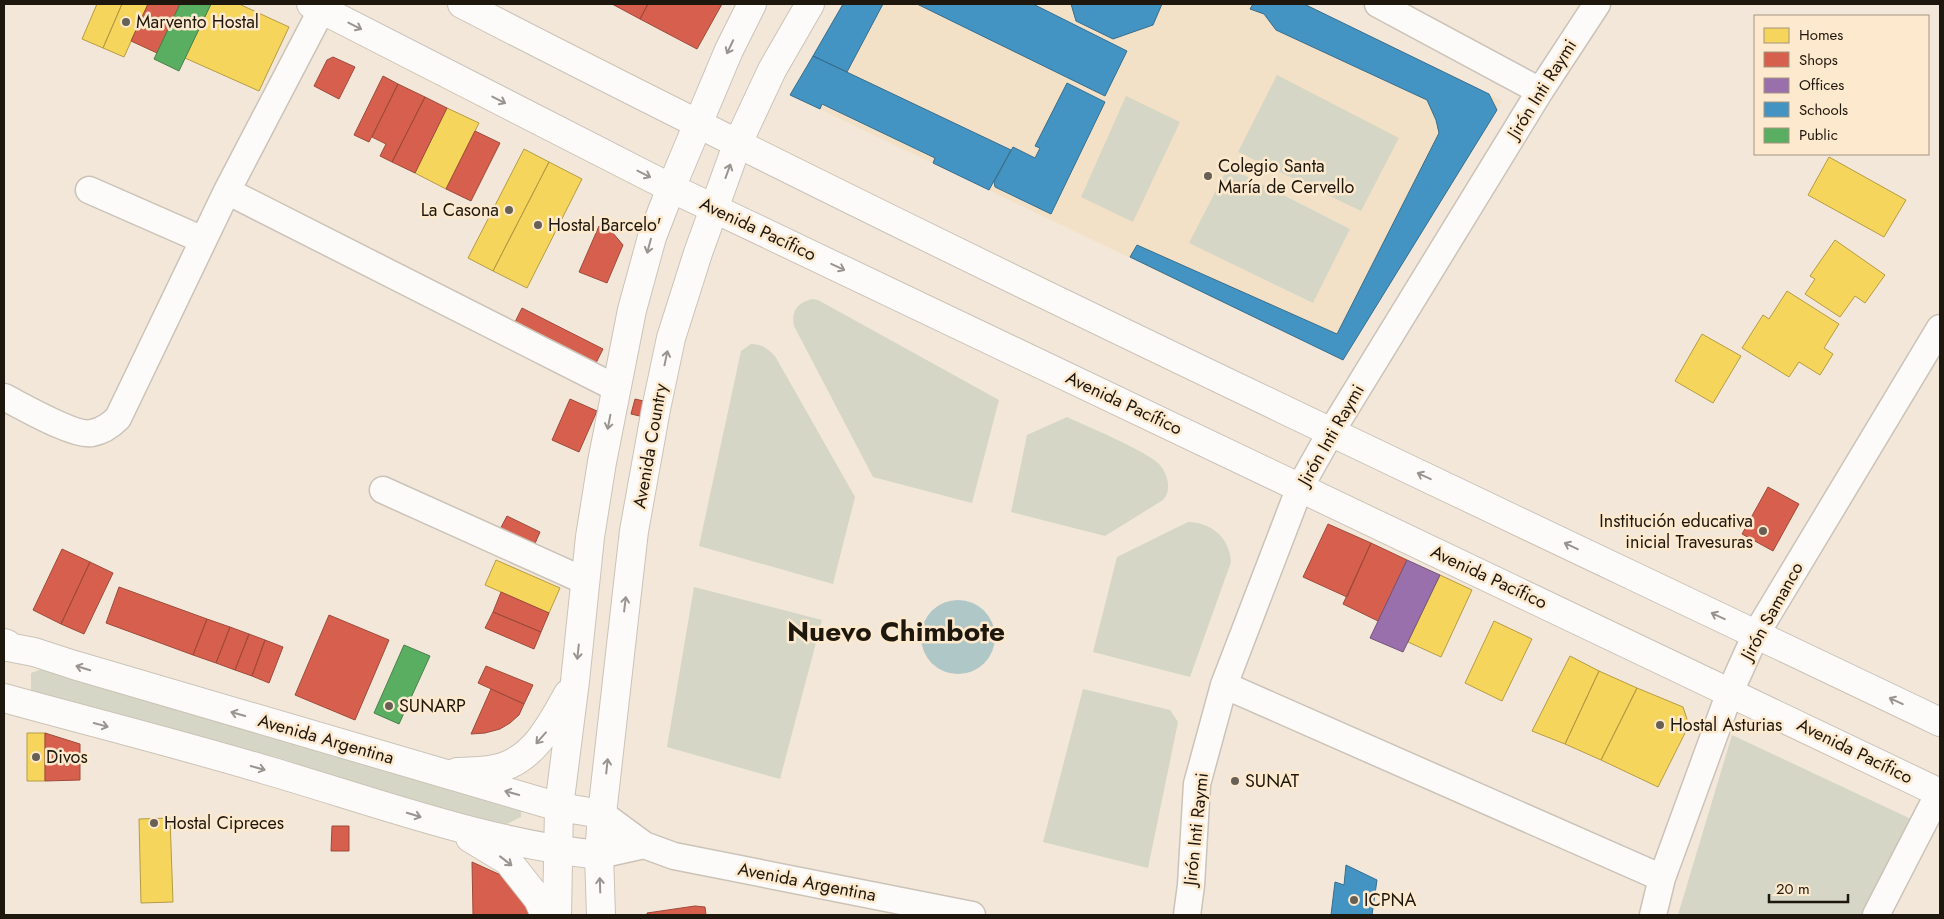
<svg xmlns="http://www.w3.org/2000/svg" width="1944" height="919" viewBox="0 0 1944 919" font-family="Jost,sans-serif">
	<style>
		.built { fill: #f3e1c7 }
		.green { fill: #d5d6c5 }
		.water { fill: #afc7c7 }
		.homes { fill: #f6d55c; stroke: #b59c44 }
		.shops { fill: #d6604d; stroke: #9f4a3a }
		.offices { fill: #9970ab; stroke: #74557c }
		.schools { fill: #4393c3; stroke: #386e8c }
		.public { fill: #5aae61; stroke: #488148 }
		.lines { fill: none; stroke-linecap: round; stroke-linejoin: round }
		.minor-casing { stroke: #cbc3b8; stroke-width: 29 }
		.major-casing { stroke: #cbc3b8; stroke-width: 30 }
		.minor { stroke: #fdfbf9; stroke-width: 26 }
		.major { stroke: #fdfbf9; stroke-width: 28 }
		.oneway { stroke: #99948f }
		.poi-dot { fill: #686054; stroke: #fde9cd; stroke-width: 2 }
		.labels { text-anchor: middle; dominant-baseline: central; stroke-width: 5; stroke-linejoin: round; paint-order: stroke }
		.poi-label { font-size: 18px; fill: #1e170d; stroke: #fde9cd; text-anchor: start }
		.street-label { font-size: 18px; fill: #1e170d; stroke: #fde9cd }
		.town-label { font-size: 28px; font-weight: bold; fill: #1e170d; stroke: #fde9cd }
	</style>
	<rect width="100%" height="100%" fill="#f2e7d8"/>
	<path class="built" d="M 843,4 L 1304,4 L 1502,101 L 1343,360 L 790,95 Z"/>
	<path class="green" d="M 1277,75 L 1399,138 L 1361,211 L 1238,152 Z
		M 1126,96 L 1180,122 L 1133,222 L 1081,197 Z
		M 1228,167 L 1350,229 L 1313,303 L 1189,243 Z
		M 812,299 L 818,300 L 999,400 L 972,503 L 873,477 L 794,326 C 791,311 797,303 812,299 Z
		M 751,344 C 762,344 767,348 775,356 L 855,497 L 833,584 L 699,546 L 741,351 Z
		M 1067,417 C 1086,426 1149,452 1160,465 C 1168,475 1172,490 1163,500 L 1105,536 L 1011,512 L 1027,435 Z
		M 1188,522 C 1211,522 1230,538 1231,562 L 1190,677 L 1093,652 L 1117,557 Z
		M 694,587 L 822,620 L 780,779 L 667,747 Z
		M 50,666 L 522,796 L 521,817 L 503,826 L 31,691 L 31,673 Z
		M 1083,689 L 1170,710 L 1178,722 L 1148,868 L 1043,842 Z
		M 1732,735 L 1911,819 L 1865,915 L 1678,915 Z"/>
	<path class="water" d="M921 637a37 37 0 1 1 74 0a37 37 0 1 1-74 0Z"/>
	<path class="homes" d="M 97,4 L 122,4 L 103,48 L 82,39 Z
		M 122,4 L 148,4 L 124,57 L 103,48 Z
		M 211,4 L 239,4 L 289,27 L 259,91 L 185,58 Z
		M 447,108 L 479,123 L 446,189 L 415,173 Z
		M 524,149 L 549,162 L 493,271 L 468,258 Z
		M 1829,157 L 1906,200 L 1884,237 L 1808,195 Z
		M 549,162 L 582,179 L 527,288 L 493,271 Z
		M 1835,240 L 1885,275 L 1865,303 L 1855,296 L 1840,317 L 1805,294 L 1815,279 L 1810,276 Z
		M 1787,291 L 1839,324 L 1824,348 L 1833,354 L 1820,375 L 1799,362 L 1789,377 L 1742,348 L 1763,315 L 1769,319 Z
		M 1702,334 L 1741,356 L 1713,403 L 1675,381 Z
		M 496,560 L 560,588 L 549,613 L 485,585 Z
		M 1440,575 L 1472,590 L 1441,657 L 1408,642 Z
		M 1494,621 L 1532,639 L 1502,701 L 1465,683 Z
		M 1570,656 L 1599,671 L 1565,744 L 1532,731 Z
		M 1599,671 L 1637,688 L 1601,760 L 1565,744 Z
		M 1637,688 L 1683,707 L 1689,725 L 1658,787 L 1601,760 Z
		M 27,733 L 45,733 L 45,781 L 27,781 Z
		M 170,818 L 173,902 L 141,903 L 139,819 Z"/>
	<path class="shops" d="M 148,4 L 180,4 L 157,53 L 131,41 Z
		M 612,4 L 648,4 L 640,19 Z
		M 648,4 L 722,4 L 697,49 L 640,19 Z
		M 333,57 L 355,67 L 339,99 L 314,86 L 327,60 Z
		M 383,76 L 398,84 L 369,142 L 354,135 Z
		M 398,84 L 425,97 L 392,162 L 380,156 L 386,144 L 372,137 Z
		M 425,97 L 447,108 L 415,173 L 392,162 Z
		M 475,131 L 500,143 L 471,201 L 446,189 Z
		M 599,226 L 612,232 L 623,245 L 607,283 L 579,272 Z
		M 522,308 L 603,349 L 592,371 L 511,330 Z
		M 570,399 L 597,411 L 579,452 L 552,440 Z
		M 635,399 L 648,402 L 644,417 L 631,414 Z
		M 1768,487 L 1799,504 L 1773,551 L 1742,534 Z
		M 507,516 L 540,532 L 533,548 L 498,533 Z
		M 1328,524 L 1371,543 L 1347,597 L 1303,577 Z
		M 1371,543 L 1407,560 L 1378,621 L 1343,604 Z
		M 62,549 L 90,562 L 61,624 L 33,610 Z
		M 90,562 L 113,573 L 84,634 L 61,624 Z
		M 119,587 L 207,619 L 193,655 L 106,623 Z
		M 501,592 L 549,613 L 541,632 L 493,612 Z
		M 493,612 L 541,632 L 534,649 L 485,628 Z
		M 329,615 L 389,640 L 355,720 L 295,695 Z
		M 207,619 L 230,627 L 216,663 L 193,655 Z
		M 230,627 L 249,634 L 235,670 L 216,663 Z
		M 249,634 L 265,640 L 252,676 L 235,670 Z
		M 265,640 L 283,647 L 269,683 L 252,676 Z
		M 486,666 L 533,685 L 524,704 L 478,683 Z
		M 491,689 L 524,704 L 519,715 L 510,723 L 500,729 L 485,733 L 471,734 Z
		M 45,733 L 80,744 L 80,780 L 45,781 Z
		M 332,826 L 349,826 L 349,851 L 331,851 Z
		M 472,862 L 503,876 L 525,903 L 529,915 L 473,915 Z
		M 695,906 L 705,907 L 706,915 L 647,915 L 647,913 Z"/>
	<path class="offices" d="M 1407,560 L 1440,575 L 1403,652 L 1370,638 Z"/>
	<path class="schools" d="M 843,4 L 883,4 L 847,72 L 813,56 Z
		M 917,4 L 1033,4 L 1127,51 L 1105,96 Z
		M 1071,4 L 1162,4 L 1153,25 L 1113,39 L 1076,21 Z
		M 1253,4 L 1304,4 L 1489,94 L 1497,110 L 1343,360 L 1130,257 L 1137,245 L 1337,334 L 1439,133 L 1436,120 L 1427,100 L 1276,30 L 1264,14 L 1250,9 Z
		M 813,56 L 1011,150 L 989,190 L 933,163 L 935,158 L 822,104 L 820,109 L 790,95 Z
		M 1067,83 L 1105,102 L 1051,214 L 995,187 L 994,182 L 1013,147 L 1035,158 L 1040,148 L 1035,146 Z
		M 1346,865 L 1377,880 L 1372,915 L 1331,915 L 1335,882 L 1344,885 Z"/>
	<path class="public" d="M 180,4 L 211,4 L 179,71 L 154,59 Z
		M 404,645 L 430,656 L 399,724 L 374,713 Z"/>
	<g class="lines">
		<g class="minor-casing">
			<path id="minor" d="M 1378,4 L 1540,91
				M 89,190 L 203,240
				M 227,191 L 616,388
				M 4,397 C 22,406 75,437 92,433 C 103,431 111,425 118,418 L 227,191 L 322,9
				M 383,490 L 585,581
				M 1224,685 L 1662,878
				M 602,814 L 644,845 L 674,856 L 972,915
				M 599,855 L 644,845
				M 1187,915 L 1191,885 L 1197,784 L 1224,685 L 1300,487 L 1331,432 L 1540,91 L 1597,4
				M 1653,915 L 1662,878 L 1730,692 L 1756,634 L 1940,328
				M 1876,915 L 1940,791"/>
		</g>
		<g class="major-casing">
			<path id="major" d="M 311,4 L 671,188 L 1940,793
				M 462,4 C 949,255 1446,486 1940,722
				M 4,643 L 7,644 L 8,647 L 34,652 L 74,665 L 559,807 L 602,814
				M 4,698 C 91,722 179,744 266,770 C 376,802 485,843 599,855
				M 457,772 C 472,771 489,772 503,767 C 537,755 552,722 568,694
				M 470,838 L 508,861 L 538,899 L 545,915
				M 557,915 L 559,807 L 575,681 L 590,537 L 602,462 L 632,310 L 652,237 L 671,188 L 729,50 L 752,4
				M 601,915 L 599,855 L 602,814 L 626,601 L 634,531 L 656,409 L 671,338 L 698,253 L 737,145 L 772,70 L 810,4"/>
		</g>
		<use href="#minor" class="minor"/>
		<use href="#major" class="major"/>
	</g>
	<defs><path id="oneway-shaft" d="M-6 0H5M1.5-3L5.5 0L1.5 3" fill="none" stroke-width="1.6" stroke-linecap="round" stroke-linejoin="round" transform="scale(1.25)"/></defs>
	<g class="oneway">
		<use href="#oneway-shaft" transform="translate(355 26) rotate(27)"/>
		<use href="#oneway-shaft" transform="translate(730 47) rotate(115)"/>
		<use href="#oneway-shaft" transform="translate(499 100) rotate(27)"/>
		<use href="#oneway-shaft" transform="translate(728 171) rotate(-70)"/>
		<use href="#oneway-shaft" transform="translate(644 174) rotate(27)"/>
		<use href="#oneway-shaft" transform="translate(649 246) rotate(105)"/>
		<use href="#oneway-shaft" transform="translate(838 267) rotate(25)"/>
		<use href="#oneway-shaft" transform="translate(666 358) rotate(-78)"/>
		<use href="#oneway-shaft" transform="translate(609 422) rotate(101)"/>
		<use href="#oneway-shaft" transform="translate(1424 476) rotate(-155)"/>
		<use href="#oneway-shaft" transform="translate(1571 546) rotate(-155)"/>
		<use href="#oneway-shaft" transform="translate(625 604) rotate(-83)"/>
		<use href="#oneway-shaft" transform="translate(1718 616) rotate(-155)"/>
		<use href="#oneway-shaft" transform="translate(578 652) rotate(96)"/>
		<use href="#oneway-shaft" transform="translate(83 668) rotate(-163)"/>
		<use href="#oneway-shaft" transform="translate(1896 701) rotate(-155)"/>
		<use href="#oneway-shaft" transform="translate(238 714) rotate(-164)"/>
		<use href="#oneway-shaft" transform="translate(101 725) rotate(15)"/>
		<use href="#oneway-shaft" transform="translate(541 738) rotate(131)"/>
		<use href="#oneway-shaft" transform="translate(607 766) rotate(-84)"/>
		<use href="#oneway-shaft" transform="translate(258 768) rotate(16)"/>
		<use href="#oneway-shaft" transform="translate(512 793) rotate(-164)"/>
		<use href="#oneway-shaft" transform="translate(414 815) rotate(17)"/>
		<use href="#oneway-shaft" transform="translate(506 861) rotate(38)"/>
		<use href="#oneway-shaft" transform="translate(600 885) rotate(-92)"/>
	</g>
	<g class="poi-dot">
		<circle cx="126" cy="22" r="5"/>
		<circle cx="1208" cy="176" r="5"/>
		<circle cx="509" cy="210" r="5"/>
		<circle cx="538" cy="225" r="5"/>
		<circle cx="1763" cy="531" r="5"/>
		<circle cx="389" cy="706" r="5"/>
		<circle cx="1660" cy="725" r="5"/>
		<circle cx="36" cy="757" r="5"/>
		<circle cx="1235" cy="781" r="5"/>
		<circle cx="154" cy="823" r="5"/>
		<circle cx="1354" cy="900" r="5"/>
	</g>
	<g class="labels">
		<g class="poi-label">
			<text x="136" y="22">Marvento Hostal</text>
			<text x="1218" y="166">Colegio Santa<tspan x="1218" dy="21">María de Cervello</tspan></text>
			<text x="499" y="210" text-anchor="end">La Casona</text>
			<text x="548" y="225">Hostal Barcelo'</text>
			<text x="1753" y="521" text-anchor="end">Institución educativa<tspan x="1753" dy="21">inicial Travesuras</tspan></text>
			<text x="399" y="706">SUNARP</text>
			<text x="1670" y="725">Hostal Asturias</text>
			<text x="46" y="757">Divos</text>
			<text x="1245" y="781">SUNAT</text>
			<text x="164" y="823">Hostal Cipreces</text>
			<text x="1364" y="900">ICPNA</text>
		</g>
		<g class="street-label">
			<text transform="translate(1542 89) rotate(-58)">Jirón Inti Raymi</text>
			<text transform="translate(758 229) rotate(25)">Avenida Pacífico</text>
			<text transform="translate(1124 403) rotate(25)">Avenida Pacífico</text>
			<text transform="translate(1331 435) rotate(-60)">Jirón Inti Raymi</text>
			<text transform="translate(650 446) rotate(-80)">Avenida Country</text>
			<text transform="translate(1489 577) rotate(25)">Avenida Pacífico</text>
			<text transform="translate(1772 611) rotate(-61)">Jirón Samanco</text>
			<text transform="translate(326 739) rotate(16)">Avenida Argentina</text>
			<text transform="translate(1855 751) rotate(26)">Avenida Pacífico</text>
			<text transform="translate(1196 829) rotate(-84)">Jirón Inti Raymi</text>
			<text transform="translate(807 882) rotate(11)">Avenida Argentina</text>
		</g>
		<g class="town-label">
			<text x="896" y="631">Nuevo Chimbote</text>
		</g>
	</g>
	<rect width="1944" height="919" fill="none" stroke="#1e170d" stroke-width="10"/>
	<rect x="1754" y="15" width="175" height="140" fill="#fde9cd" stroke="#a49580"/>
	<rect x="1764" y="28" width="25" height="15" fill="#f6d55c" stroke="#a49580"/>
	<text x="1799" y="40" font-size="15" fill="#1e170d">Homes</text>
	<rect x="1764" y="52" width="25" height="15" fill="#d6604d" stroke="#a49580"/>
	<text x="1799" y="65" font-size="15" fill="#1e170d">Shops</text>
	<rect x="1764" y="78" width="25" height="15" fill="#9970ab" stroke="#a49580"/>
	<text x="1799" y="90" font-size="15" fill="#1e170d">Offices</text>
	<rect x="1764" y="102" width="25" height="15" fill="#4393c3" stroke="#a49580"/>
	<text x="1799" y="115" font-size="15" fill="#1e170d">Schools</text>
	<rect x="1764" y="128" width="25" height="15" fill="#5aae61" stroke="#a49580"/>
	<text x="1799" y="140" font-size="15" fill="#1e170d">Public</text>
	<path d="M1769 894v8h79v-8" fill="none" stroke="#1e170d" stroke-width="2.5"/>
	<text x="1776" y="894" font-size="15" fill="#1e170d" stroke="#fde9cd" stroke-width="4" paint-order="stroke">20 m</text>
</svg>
